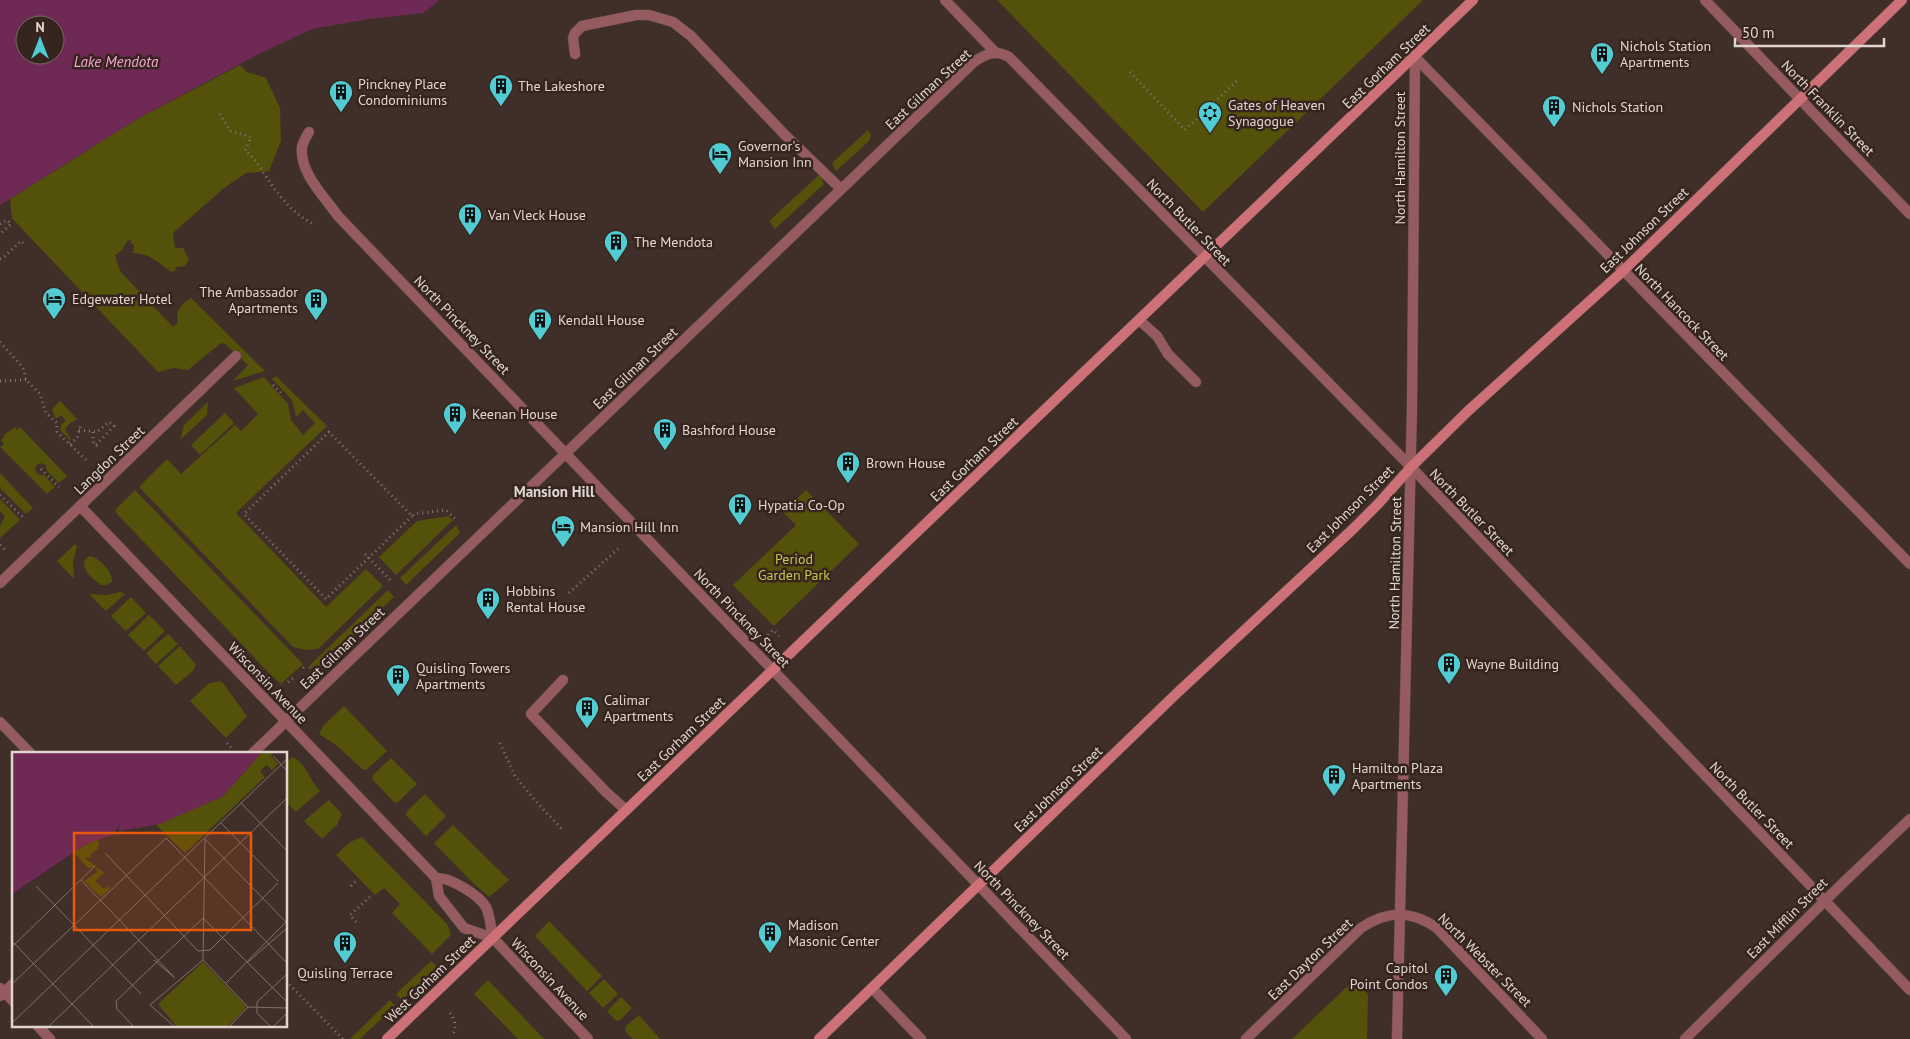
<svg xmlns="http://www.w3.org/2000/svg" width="1910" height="1039" viewBox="0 0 1910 1039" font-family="'PT Sans',sans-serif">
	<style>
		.green { fill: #53510a }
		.water { fill: #6e2955; fill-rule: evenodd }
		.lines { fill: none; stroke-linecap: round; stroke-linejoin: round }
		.service-casing { stroke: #5c4d46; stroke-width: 11 }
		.minor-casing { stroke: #5c4d46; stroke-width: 11 }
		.tertiary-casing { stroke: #5c4d46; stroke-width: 11 }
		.secondary-casing { stroke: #5c4d46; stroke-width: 11 }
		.path { stroke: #847670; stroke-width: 3; stroke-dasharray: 1 4; stroke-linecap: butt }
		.service { stroke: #965b5f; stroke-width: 10 }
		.minor { stroke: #965b5f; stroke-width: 10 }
		.tertiary { stroke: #965b5f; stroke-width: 10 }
		.secondary { stroke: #cd7077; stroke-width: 10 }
		.labels { text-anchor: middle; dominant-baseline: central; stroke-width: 5; stroke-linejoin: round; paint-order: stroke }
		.poi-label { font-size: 14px; fill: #e0d5d0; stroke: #35251e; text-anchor: start }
		.street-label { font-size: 14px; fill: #e0d5d0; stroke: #35251e }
		.park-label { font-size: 14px; fill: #c8c54a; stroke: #35251e }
		.water-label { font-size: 15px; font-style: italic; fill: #f7a4d3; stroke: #35251e }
		.neighbourhood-label { font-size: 15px; font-weight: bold; fill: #e0d5d0; stroke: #35251e }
		.inset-road { fill: none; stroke: #7f716b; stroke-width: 1 }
		.view { fill: #e8590c; fill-opacity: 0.15; stroke: #e8590c; stroke-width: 2.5 }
		.inset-edge { fill: none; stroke: #e0d5d0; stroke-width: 2.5 }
	</style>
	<rect width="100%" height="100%" fill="#3f2f28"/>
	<path class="green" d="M 997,0 L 1423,0 L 1203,212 Z
		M 240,65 L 247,72 L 266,78 L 280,108 L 281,141 L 269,171 L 246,173 L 224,188 L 173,233 L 175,248 L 183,248 L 189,259 L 185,266 L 176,267 L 175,271 L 171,272 C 158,262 149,253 132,253 L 134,249 L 134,244 L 131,244 L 131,241 L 128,240 L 121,251 L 115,255 L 120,271 L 173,327 L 178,323 C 175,311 181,304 191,298 L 265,371 L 233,381 L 248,365 L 225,344 L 221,343 L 188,370 L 174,368 L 158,372 L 24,231 L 12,218 L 10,199 L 137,119 Z
		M 868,130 L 871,135 L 869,141 L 836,171 L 832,163 Z
		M 820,174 L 824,184 L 775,229 L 769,221 Z
		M 276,376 L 327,426 L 236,513 L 326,607 L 366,569 L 383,586 L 318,649 L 306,650 L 293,647 L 139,487 L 167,459 L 181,474 L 235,425 L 241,431 L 258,414 L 234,388 L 264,377 L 288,404 L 291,420 L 303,435 L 315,423 L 303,410 L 296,417 L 292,400 L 272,379 Z
		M 60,401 L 77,419 L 73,422 L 71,422 L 65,429 L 71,439 L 70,440 L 60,430 L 62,424 L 66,420 L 61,415 L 56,419 L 52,409 Z
		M 208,402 L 207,415 L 180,440 L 184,425 Z
		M 225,413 L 234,423 L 200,455 L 191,445 Z
		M 15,427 L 17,430 L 20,427 L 67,476 L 59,483 L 47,471 L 46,465 L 40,463 C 32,467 35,476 44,475 L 55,487 L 47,494 L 0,447 L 4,444 L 1,441 L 5,434 Z
		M 0,473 L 33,508 L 26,514 L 0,488 Z
		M 135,490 L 303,664 L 281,684 L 272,676 L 117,514 L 115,510 Z
		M 806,490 L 859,544 L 774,626 L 733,585 L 796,525 L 783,512 Z
		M 0,499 L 20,520 L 0,538 L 0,526 L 5,516 L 0,511 Z
		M 448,516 L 453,520 L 396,575 L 379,557 L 417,521 Z
		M 456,525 L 460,533 L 406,585 L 400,578 Z
		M 75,544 L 77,547 L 73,561 L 74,579 L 57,561 Z
		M 91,556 C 100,559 113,572 112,582 L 106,585 L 101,585 C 92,578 84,573 84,561 L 88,557 Z
		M 388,590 L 394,597 L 317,671 L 310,665 Z
		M 121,592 L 125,594 L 106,611 L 89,594 L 107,595 Z
		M 131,597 L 146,613 L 126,631 L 111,616 Z
		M 149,615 L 165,631 L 144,651 L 128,635 Z
		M 168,634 L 178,644 L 156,664 L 146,653 Z
		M 180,646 L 196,665 L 193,671 L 176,685 L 158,666 Z
		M 219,681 L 223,683 L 247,716 L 226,738 L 190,701 L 208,684 Z
		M 344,706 L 387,751 L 366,770 L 362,769 L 336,745 L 319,734 L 324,725 Z
		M 292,757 C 307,763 309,780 320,791 L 296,812 L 286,802 L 286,762 Z
		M 391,758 L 417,784 L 397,803 L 394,802 L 372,779 L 373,775 Z
		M 425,794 L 446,816 L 426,836 L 406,815 L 407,811 Z
		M 329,800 L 342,814 L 337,825 L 322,839 L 304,821 Z
		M 453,825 L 509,880 L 489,897 L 470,880 L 434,843 Z
		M 362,837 L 447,924 L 451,935 L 432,954 L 392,913 L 400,904 L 384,888 L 375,895 L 336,855 L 350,842 Z
		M 549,921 L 602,976 L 587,991 L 535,936 Z
		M 431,961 L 437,967 L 402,1000 L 396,994 Z
		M 604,979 L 618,994 L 603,1008 L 589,993 Z
		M 488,980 L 544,1039 L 518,1039 L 474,994 Z
		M 1354,980 L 1368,994 L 1367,1039 L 1292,1039 Z
		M 621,997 L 632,1008 L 620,1020 L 616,1021 L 607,1011 Z
		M 390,1000 L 395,1006 L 360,1039 L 350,1039 Z
		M 639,1015 L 660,1039 L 633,1039 L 625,1031 L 626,1026 Z"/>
	<path class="water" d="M 0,0 L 440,0 L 423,13 L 369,19 L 312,29 L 257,55 L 137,119 L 0,205 ZM 25,25 L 55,25 L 55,55 L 25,55 Z"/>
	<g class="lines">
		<g class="service-casing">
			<path id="service" d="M 945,0 L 995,52
				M 575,54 L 573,38 L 575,33 L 582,26 L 636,15 L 649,15 L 673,22 L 691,36 L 785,135 L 841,189
				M 309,132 C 306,137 303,142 302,147 C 299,172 324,196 338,216
				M 1139,320 L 1157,336 L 1168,354 L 1196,382
				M 563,680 L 531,714 L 606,792 L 626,810
				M 0,722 L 30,753
				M 872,988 L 921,1039"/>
		</g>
		<g class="minor-casing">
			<path id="minor" d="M 1705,0 L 1910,214
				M 1415,57 L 1910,564
				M 338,216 L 1126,1039
				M 81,507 L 436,878 L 439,896 L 464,928 L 493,938
				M 0,583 L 236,356
				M 253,753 L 975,61 C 988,53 996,50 1009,57 L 1411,467 L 1910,990
				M 436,878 C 450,877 479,895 486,907 C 490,915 491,929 493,938
				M 0,988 L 14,1002
				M 0,996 L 14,983
				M 37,1025 L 50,1039
				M 1397,1039 L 1412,407 L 1415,57
				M 1685,1039 L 1844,882 L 1910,819"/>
		</g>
		<g class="tertiary-casing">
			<path id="tertiary" d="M 493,938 L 588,1039
				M 1246,1039 L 1361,928 C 1387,910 1411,910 1437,928 L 1542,1039"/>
		</g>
		<g class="secondary-casing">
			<path id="secondary" d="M 387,1039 L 1473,0
				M 819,1039 L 1176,694 L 1352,530 L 1379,503 L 1411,467 L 1468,411 L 1623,271 L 1902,0"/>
		</g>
		<path class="path" d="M 1130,72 L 1185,130 L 1239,79
			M 220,114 L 230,131 L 251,137 L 245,151 C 255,158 258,165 265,175 C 278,195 294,215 315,225
			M 0,224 L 7,220 L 11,224 L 0,234
			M 0,259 L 3,258 L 21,241 L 23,243
			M 0,342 L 19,363 L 24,370 L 26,380 L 40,394 L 46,413 L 57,423 L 57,432 L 87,461
			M 0,381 L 26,380
			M 273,385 L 281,393
			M 79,430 L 97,432 L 109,422 L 114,426 L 96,445
			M 93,432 L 93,442 L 100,449
			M 70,444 L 77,438 L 81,423
			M 41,469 L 59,487
			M 0,495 L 25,519
			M 412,516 L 326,599 L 244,514 L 329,432 L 412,516 L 414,514 L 446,510 L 456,520
			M 0,545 L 7,552
			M 365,554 L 392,582
			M 569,593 L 620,547
			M 768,635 L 773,630 L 779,636
			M 310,667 L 314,672
			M 303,668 L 304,667
			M 288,682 L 293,678
			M 227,743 L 233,750
			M 500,743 L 515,776 L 539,805 L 564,831
			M 351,886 L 357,880
			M 356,922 L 350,915 L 372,895
			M 286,981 L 343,1039
			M 450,1013 C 455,1019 457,1029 452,1035"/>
		<use href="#service" class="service"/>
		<use href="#minor" class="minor"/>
		<use href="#tertiary" class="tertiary"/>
		<use href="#secondary" class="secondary"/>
	</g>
	<defs>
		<g id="building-pin" transform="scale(1.25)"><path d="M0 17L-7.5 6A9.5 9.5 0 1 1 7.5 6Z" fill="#51ccd2" stroke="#35251e"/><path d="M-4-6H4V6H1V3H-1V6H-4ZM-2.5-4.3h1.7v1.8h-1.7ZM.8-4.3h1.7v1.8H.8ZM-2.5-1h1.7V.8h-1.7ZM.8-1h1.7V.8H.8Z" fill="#111"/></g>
		<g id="synagogue-pin" transform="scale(1.25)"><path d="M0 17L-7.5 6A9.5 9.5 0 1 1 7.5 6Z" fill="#51ccd2" stroke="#35251e"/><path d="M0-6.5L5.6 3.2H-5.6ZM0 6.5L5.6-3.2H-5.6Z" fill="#111"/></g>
		<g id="hotel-pin" transform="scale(1.25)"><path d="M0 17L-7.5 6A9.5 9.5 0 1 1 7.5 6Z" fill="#51ccd2" stroke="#35251e"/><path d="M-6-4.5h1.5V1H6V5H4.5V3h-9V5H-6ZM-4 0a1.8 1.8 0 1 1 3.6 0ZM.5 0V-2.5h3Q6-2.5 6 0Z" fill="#111"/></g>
	</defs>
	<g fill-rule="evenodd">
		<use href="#building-pin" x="1602" y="54"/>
		<use href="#building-pin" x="501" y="86"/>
		<use href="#building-pin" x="341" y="92"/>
		<use href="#building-pin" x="1554" y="107"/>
		<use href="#synagogue-pin" x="1210" y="113"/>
		<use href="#hotel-pin" x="720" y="154"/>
		<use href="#building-pin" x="470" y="215"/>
		<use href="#building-pin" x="616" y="242"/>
		<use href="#hotel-pin" x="54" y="299"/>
		<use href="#building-pin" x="316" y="300"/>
		<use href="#building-pin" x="540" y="320"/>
		<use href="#building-pin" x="455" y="414"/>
		<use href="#building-pin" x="665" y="430"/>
		<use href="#building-pin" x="848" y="463"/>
		<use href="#building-pin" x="740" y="505"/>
		<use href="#hotel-pin" x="563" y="527"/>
		<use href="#building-pin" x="488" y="599"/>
		<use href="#building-pin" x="1449" y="664"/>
		<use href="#building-pin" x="398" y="676"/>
		<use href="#building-pin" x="587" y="708"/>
		<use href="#building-pin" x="1334" y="776"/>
		<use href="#building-pin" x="770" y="933"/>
		<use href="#building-pin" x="345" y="943"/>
		<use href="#building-pin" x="1446" y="976"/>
	</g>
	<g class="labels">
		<g class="poi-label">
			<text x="1620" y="46">Nichols Station<tspan x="1620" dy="16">Apartments</tspan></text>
			<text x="358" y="84">Pinckney Place<tspan x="358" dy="16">Condominiums</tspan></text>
			<text x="518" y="86">The Lakeshore</text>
			<text x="1228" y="105">Gates of Heaven<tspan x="1228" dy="16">Synagogue</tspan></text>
			<text x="1572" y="107">Nichols Station</text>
			<text x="738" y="146">Governor's<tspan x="738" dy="16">Mansion Inn</tspan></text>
			<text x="488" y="215">Van Vleck House</text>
			<text x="634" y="242">The Mendota</text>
			<text x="298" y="292" text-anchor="end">The Ambassador<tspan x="298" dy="16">Apartments</tspan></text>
			<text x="72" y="299">Edgewater Hotel</text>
			<text x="558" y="320">Kendall House</text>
			<text x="472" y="414">Keenan House</text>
			<text x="682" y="430">Bashford House</text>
			<text x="866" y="463">Brown House</text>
			<text x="758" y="505">Hypatia Co-Op</text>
			<text x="580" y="527">Mansion Hill Inn</text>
			<text x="506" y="591">Hobbins<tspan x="506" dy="16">Rental House</tspan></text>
			<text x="1466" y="664">Wayne Building</text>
			<text x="416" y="668">Quisling Towers<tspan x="416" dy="16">Apartments</tspan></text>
			<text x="604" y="700">Calimar<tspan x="604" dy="16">Apartments</tspan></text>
			<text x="1352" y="768">Hamilton Plaza<tspan x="1352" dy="16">Apartments</tspan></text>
			<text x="788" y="925">Madison<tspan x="788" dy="16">Masonic Center</tspan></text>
			<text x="1428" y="968" text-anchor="end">Capitol<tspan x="1428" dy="16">Point Condos</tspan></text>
			<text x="345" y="973" text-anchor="middle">Quisling Terrace</text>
		</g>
		<g class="street-label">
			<text transform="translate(1386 66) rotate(-44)">East Gorham Street</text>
			<text transform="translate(928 89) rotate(-43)">East Gilman Street</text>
			<text transform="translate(1828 108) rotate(46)">North Franklin Street</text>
			<text transform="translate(1400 158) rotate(-90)">North Hamilton Street</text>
			<text transform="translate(1189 222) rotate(46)">North Butler Street</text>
			<text transform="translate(1644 230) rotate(-44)">East Johnson Street</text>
			<text transform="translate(1682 312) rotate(46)">North Hancock Street</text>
			<text transform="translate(462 325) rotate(46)">North Pinckney Street</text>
			<text transform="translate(635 368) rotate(-44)">East Gilman Street</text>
			<text transform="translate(974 459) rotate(-44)">East Gorham Street</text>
			<text transform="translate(109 460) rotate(-44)">Langdon Street</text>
			<text transform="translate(1350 509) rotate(-45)">East Johnson Street</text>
			<text transform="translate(1472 512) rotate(46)">North Butler Street</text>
			<text transform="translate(1395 563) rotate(-89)">North Hamilton Street</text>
			<text transform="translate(742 618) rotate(46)">North Pinckney Street</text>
			<text transform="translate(342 648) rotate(-44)">East Gilman Street</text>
			<text transform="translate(268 683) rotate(46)">Wisconsin Avenue</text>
			<text transform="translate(681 739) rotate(-44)">East Gorham Street</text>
			<text transform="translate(1058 789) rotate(-44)">East Johnson Street</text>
			<text transform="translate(1752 805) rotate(46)">North Butler Street</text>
			<text transform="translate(1022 910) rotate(46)">North Pinckney Street</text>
			<text transform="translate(1787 918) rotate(-45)">East Mifflin Street</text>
			<text transform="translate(1310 959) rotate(-44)">East Dayton Street</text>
			<text transform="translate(1485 960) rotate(45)">North Webster Street</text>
			<text transform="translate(430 979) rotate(-44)">West Gorham Street</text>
			<text transform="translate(550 979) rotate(47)">Wisconsin Avenue</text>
		</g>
		<g class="park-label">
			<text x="794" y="559">Period<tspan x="794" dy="16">Garden Park</tspan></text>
		</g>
		<g class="water-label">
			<text x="116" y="61">Lake Mendota</text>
		</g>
		<g class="neighbourhood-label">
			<text x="554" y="491">Mansion Hill</text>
		</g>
	</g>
	<g transform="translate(12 752)">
		<rect width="275" height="275" fill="#3f2f28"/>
		<path d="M 250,0 L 262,0 L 259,4 L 266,12 L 260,18 L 254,13 L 248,19 L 253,25 L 173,101 L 144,73 L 211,44 ZM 84,87 L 87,91 L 86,97 L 78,103 L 79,106 L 72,105 L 92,121 L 83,129 L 92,137 L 95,134 L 98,137 L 89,145 L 72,129 L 85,120 L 84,115 L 76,116 L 62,100 ZM 191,210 L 234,254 L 233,257 L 215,275 L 165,275 L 146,252 Z" fill="#53510a"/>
		<path d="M 0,0 L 250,0 L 210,45 L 148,72 L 108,79 L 106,77 L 109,69 L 101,83 L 74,92 L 0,142 Z" fill="#6e2955"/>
		<path class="inset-road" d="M 261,4 L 275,19M 229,51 L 275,99M 209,71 L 266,129M 193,87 L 275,171M 93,101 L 186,199 L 198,198 L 266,131M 69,128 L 162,225M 24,134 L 129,242M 191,166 L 275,250M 0,189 L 82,275M 0,195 L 83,114M 142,208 L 163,226M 191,208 L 193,87M 191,208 L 236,255M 236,210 L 275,176M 214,231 L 275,169M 0,232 L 154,86 L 275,211M 138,253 L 191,208M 138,253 L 163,275M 236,255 L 275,256M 0,271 L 275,7M 36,275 L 275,46M 122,275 L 105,257 L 104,249 L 191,166M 217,275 L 236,255M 259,275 L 245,261 L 245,250 L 275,222M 261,275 L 275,261"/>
		<path class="view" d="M 62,81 L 239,81 L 239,178 L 62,178 Z"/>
		<rect width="275" height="275" class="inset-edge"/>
	</g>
	<g transform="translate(40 40)"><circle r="24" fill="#35251e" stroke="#796b65"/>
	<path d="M0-4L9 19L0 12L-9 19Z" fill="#51ccd2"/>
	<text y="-8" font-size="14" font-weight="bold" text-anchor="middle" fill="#e0d5d0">N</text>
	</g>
	<path d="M1735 38v8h149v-8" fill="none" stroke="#e0d5d0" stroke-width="2.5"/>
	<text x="1742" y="38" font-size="15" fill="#e0d5d0" stroke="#35251e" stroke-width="4" paint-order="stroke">50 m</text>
</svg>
